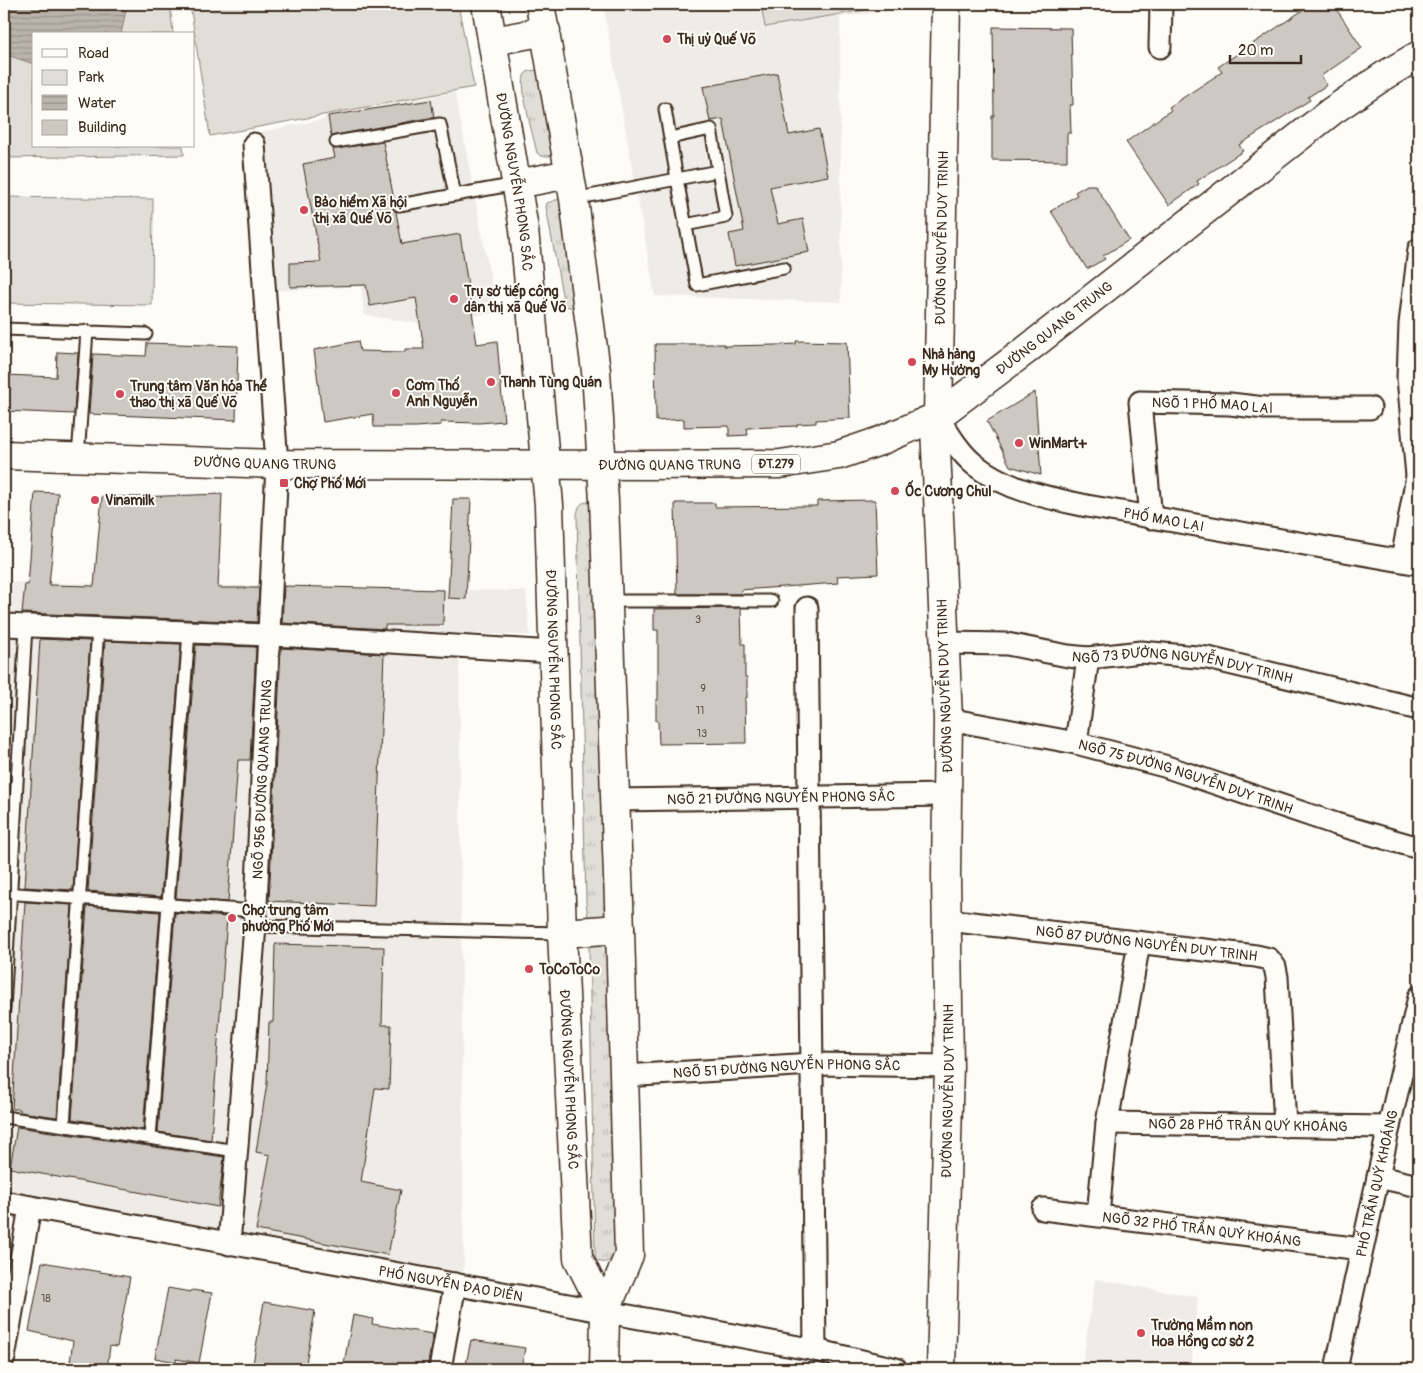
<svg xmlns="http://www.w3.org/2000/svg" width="1423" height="1373" viewBox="0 0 1423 1373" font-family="Pangolin,sans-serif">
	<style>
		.built { fill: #efece7 }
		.grass { fill: url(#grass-tufts); stroke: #8e847a }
		.green { fill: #e1ded7; stroke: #8e847a }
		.water { fill: url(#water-rules); stroke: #887d74 }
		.building { fill: #cdc8c2; stroke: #3b2a1e }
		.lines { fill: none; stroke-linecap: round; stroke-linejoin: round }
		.service-casing { stroke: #3b2a1e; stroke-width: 15 }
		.minor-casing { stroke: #3b2a1e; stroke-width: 25 }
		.tertiary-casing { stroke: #3b2a1e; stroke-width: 31 }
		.secondary-casing { stroke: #3b2a1e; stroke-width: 31 }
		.primary-casing { stroke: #3b2a1e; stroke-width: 31 }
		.service { stroke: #fdfcf7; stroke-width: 11 }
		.minor { stroke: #fdfcf7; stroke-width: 21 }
		.tertiary { stroke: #fdfcf7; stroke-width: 28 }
		.secondary { stroke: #fdfcf7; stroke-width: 28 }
		.primary { stroke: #fdfcf7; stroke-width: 28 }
		.poi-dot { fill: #d1495b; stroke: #fdfcf7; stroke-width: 2 }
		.labels { text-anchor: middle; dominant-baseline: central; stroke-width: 4; stroke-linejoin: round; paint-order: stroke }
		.number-label { font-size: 11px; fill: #605247 }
		.shield { fill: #fdfcf7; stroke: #75695f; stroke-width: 1 }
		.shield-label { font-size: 12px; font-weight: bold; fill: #3b2a1e }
		.poi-label { font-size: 14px; font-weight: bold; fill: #3b2a1e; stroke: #fdfcf7; text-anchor: start }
		.street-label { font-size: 14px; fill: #3b2a1e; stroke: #fdfcf7 }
	</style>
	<defs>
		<pattern id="grass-tufts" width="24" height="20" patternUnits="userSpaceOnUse" patternTransform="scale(1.25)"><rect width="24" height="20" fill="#e1ded7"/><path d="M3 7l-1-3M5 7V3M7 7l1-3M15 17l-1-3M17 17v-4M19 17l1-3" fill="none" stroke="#c2bfb8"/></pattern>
		<pattern id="water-rules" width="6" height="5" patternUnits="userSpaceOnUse" patternTransform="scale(1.25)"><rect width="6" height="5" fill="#bbb4ad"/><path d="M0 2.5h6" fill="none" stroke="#99938c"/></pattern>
	</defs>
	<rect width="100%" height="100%" fill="#fdfcf7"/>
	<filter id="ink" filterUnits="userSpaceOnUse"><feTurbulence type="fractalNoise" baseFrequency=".02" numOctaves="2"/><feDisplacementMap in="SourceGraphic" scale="10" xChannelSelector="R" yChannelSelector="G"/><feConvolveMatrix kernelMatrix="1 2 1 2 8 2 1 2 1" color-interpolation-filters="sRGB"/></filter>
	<g filter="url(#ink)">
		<path class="built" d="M 603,4 L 911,4 L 911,8 L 840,17 L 841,302 L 655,296 Z
			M 455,92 L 497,313 L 417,323 L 364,315 L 361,286 L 271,291 L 256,133 L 325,119 L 325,116 Z
			M 4,582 L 526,591 L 530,635 L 459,634 L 464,1283 L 4,1200 Z
			M 1095,1279 L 1198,1297 L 1191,1369 L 1082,1369 Z"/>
		<path class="grass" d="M 535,70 L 540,72 L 554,151 L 550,156 L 541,156 L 537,153 C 534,139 518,84 525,74 C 527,71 531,71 535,70 Z
			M 559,199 L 564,201 L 574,308 L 565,306 L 563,300 L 546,207 L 547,203 Z
			M 587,502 L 592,503 L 607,911 L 605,919 L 588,918 L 586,902 L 577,514 C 579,506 580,503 587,502 Z
			M 604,939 L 607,945 L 615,1257 C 608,1261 604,1265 596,1260 L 595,1253 L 589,944 Z"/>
		<path class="green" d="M 4,4 L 170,4 L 173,34 L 34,34 L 34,146 L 183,146 L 184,155 L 4,158 Z
			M 190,4 L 458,4 L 474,87 L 210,136 Z
			M 761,4 L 900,4 L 765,27 Z
			M 4,197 L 153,199 L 152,305 L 4,303 Z"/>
		<path class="water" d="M 4,4 L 125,4 L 126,10 L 121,34 L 34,34 L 34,64 L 4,54 Z"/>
		<path class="building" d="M 1312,4 L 1333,4 L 1362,48 L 1321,76 L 1327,85 L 1308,97 L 1310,100 L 1239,145 L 1243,151 L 1197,181 L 1199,184 L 1169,205 L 1126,142 L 1171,110 L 1169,107 L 1222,72 L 1218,67 Z
			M 993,27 L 1071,28 L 1073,105 L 1070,105 L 1071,133 L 1067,133 L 1067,161 L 992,160 L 992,116 L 994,116 Z
			M 777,73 L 789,135 L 819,129 L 828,176 L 770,187 L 778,224 L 803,219 L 809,252 L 735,266 L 729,234 L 744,231 L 723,119 L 710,121 L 703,87 Z
			M 431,100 L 434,117 L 331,136 L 328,116 Z
			M 383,142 L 394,200 L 392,207 L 396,212 L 402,244 L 460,234 L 477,344 L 497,341 L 504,421 L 479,423 L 441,422 L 441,425 L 416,427 L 374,427 L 373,414 L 323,422 L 314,350 L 358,341 L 360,351 L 405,352 L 405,349 L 424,349 L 416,298 L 370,306 L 366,285 L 290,287 L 290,263 L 321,262 L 303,164 L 335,158 L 333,149 Z
			M 1087,185 L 1095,185 L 1129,240 L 1103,256 L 1105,259 L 1087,269 L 1051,211 L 1077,195 L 1075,192 Z
			M 796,341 L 847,342 L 850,418 L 816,420 L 816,423 L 797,424 L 797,426 L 747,428 L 748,435 L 729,436 L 729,426 L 684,427 L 684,419 L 656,421 L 655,344 L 724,344 L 724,346 L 776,345 L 796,344 Z
			M 147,343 L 238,346 L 236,420 L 89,414 L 93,354 L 146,356 Z
			M 57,352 L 78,353 L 74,414 L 4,411 L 4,375 L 56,377 Z
			M 1035,392 L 1041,475 L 1010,466 L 987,421 Z
			M 35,492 L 58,493 L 49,585 L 94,586 L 102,496 L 138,497 L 222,494 L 218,588 L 259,588 L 257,622 L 22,613 L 25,584 L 28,585 Z
			M 453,499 L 471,499 L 466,599 L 448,598 Z
			M 875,500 L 878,574 L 837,576 L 838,583 L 741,590 L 741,594 L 677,594 L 675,503 L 715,503 L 715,507 L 817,506 L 817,501 Z
			M 284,586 L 444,590 L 443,625 L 385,625 L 385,629 L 282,623 Z
			M 741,608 L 742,644 L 745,644 L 745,677 L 747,677 L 747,698 L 745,698 L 746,743 L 659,744 L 658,721 L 656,721 L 656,700 L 658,700 L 658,630 L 654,630 L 654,609 Z
			M 40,639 L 90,641 L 73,890 L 25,887 Z
			M 105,641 L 181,644 L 161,897 L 88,891 Z
			M 196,645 L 256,647 L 250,760 L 238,760 L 228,902 L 176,898 Z
			M 281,648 L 384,654 L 374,906 L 269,901 Z
			M 25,902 L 72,905 L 57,1117 L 20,1112 L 20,1109 L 12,1109 Z
			M 87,906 L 160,912 L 143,1130 L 72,1119 Z
			M 175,913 L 227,917 L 211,1140 L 158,1132 Z
			M 275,944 L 384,947 L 382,1025 L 391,1025 L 389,1089 L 375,1088 L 361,1182 L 401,1190 L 388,1255 L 256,1230 L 270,1155 L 256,1152 L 267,1083 L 269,1022 L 273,1022 Z
			M 17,1127 L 224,1157 L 218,1207 L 10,1168 Z
			M 42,1262 L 130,1277 L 117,1347 L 110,1346 L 107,1369 L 69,1369 L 73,1341 L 29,1331 Z
			M 168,1288 L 191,1292 L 192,1290 L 212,1293 L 199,1363 L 176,1359 L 176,1362 L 155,1358 Z
			M 264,1302 L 315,1311 L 305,1369 L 252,1369 Z
			M 353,1315 L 373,1319 L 372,1324 L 433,1334 L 427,1369 L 343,1369 Z
			M 471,1340 L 525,1348 L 521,1369 L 465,1369 Z"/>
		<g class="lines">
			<g class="service-casing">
				<path id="service" d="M 665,109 L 677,179 L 718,171
					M 670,138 L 711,129 L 726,217 L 685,225
					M 336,142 L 440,124 L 455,195 L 517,184
					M 574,199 L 677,179 L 697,285 L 784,268
					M 399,205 L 455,195
					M 4,329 L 146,334
					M 78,457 L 87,331
					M 607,601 L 772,601
					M 4,893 L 255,911
					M 255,926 L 562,933
					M 4,1009 L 26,626
					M 4,1117 L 237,1151
					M 64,1126 L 98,628
					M 150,1138 L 189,632"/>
			</g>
			<g class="minor-casing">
				<g id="minor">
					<path d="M 1160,47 L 1161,4"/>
					<path id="s1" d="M 938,416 C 948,433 959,452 975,465 C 1007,490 1048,498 1087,506 L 1419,564"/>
					<path id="s2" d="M 1151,518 L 1140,402 L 1230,404 L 1265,408 L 1370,408"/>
					<path d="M 1402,560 L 1417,476 L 1408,378 L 1410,324 L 1419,249"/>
					<path d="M 807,608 L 815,1350"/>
					<path d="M 4,625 L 293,636 L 553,652"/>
					<path id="s3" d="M 944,643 L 1007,644 L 1068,656 L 1088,658 L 1141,652 L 1208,658 L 1419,709"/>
					<path id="s4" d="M 948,719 L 1076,743 L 1164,766 L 1336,824 L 1419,848"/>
					<path d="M 1076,743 L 1088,658"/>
					<path id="s5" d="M 615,800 L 947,795"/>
					<path id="s6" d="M 947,920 L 1256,956 L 1269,959 L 1275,967 L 1277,977 L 1285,1126"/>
					<path id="s7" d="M 625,1076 L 812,1064 L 949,1066"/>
					<path id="s8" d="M 1107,1123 L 1389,1127"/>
					<path d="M 1378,1177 L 1419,1186"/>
					<path id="s9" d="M 4,1202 L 815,1350 L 896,1369"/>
					<path id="s10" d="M 1043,1209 L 1361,1249"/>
					<path d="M 1098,1215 L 1107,1123 L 1139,943"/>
					<path id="s11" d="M 229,1244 L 255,926 L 277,464 L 254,144"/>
					<path d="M 4,1358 L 30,1207"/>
					<path d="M 440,1369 L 455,1284"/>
					<path id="s12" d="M 1336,1369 L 1389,1127 L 1419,997"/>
				</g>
			</g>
			<g class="tertiary-casing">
				<g id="tertiary">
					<path id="s13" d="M 941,1369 L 949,1066 L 946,876 L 948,719 L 935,427 L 938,416 L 946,4"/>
				</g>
			</g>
			<g class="secondary-casing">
				<g id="secondary">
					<path id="s14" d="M 486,4 L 524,229 L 549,505 L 562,933 L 578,1258 L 605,1312"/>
					<path d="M 540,4 L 574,199 L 588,310 L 596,371 L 604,501 L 620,929 L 629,1255 L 605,1312 L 604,1369"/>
					<path d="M 493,41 L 546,31"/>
					<path d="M 517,184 L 569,174"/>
					<path d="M 562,933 L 620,929"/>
				</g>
			</g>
			<g class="primary-casing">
				<g id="primary">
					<path id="s15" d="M 4,455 L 277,464 L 648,465 L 780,464 L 839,455 L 880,441 L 938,416 L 1025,351 L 1332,111 L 1385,75 L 1419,55"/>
				</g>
			</g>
			<use href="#service" class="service"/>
			<use href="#minor" class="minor"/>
			<use href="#tertiary" class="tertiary"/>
			<use href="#secondary" class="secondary"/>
			<use href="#primary" class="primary"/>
		</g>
	</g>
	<g class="poi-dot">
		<circle cx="667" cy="39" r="5"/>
		<circle cx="304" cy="210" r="5"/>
		<circle cx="454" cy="299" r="5"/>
		<circle cx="912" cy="362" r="5"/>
		<circle cx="491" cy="382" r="5"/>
		<circle cx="396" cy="393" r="5"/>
		<circle cx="120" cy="394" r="5"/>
		<circle cx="1019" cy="443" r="5"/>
		<rect x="279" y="478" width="10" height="10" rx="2.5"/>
		<circle cx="895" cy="491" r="5"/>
		<circle cx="95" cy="500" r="5"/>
		<circle cx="232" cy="918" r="5"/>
		<circle cx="529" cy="969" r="5"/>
		<circle cx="1141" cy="1333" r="5"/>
	</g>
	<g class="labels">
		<g class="number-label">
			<text x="698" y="619">3</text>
			<text x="703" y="688">9</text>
			<text x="700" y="710">11</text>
			<text x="702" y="733">13</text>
			<text x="46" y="1298">18</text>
		</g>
		<rect class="shield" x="752" y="454.5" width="48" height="19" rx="4"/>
		<g class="shield-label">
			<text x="776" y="464">ĐT.279</text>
		</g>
		<g class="poi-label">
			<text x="677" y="39">Thị uỷ Quế Võ</text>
			<text x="314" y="202">Bảo hiểm Xã hội<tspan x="314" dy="16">thị xã Quế Võ</tspan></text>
			<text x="464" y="291">Trụ sở tiếp công<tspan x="464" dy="16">dân thị xã Quế Võ</tspan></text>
			<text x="922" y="354">Nhà hàng<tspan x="922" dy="16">My Hưởng</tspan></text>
			<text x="501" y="382">Thanh Tùng Quán</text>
			<text x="406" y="385">Cơm Thố<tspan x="406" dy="16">Anh Nguyễn</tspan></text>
			<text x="130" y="386">Trung tâm Văn hóa Thể<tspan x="130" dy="16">thao thị xã Quế Võ</tspan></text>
			<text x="1029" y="443">WinMart+</text>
			<text x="294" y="483">Chợ Phố Mới</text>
			<text x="905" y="491">Ốc Cương Chul</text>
			<text x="105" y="500">Vinamilk</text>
			<text x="242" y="910">Chợ trung tâm<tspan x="242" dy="16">phường Phố Mới</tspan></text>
			<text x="539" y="969">ToCoToCo</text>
			<text x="1151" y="1325">Trường Mầm non<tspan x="1151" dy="16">Hoa Hồng cơ sở 2</tspan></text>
		</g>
		<g class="street-label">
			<text stroke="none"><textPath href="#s14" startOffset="180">ĐƯỜNG NGUYỄN PHONG SẮC</textPath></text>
			<text stroke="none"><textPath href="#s13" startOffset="1132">ĐƯỜNG NGUYỄN DUY TRINH</textPath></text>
			<text stroke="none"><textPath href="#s15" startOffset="1088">ĐƯỜNG QUANG TRUNG</textPath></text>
			<text stroke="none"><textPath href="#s2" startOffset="189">NGÕ 1 PHỐ MAO LẠI</textPath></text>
			<text stroke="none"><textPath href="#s15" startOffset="261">ĐƯỜNG QUANG TRUNG</textPath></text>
			<text stroke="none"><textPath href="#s15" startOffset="666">ĐƯỜNG QUANG TRUNG</textPath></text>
			<text stroke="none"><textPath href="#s1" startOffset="260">PHỐ MAO LẠI</textPath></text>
			<text stroke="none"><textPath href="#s14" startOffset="660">ĐƯỜNG NGUYỄN PHONG SẮC</textPath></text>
			<text stroke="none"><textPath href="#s3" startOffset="241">NGÕ 73 ĐƯỜNG NGUYỄN DUY TRINH</textPath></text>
			<text transform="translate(945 686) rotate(-92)">ĐƯỜNG NGUYỄN DUY TRINH</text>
			<text stroke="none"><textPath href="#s4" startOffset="245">NGÕ 75 ĐƯỜNG NGUYỄN DUY TRINH</textPath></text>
			<text stroke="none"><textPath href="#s11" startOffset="466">NGÕ 956 ĐƯỜNG QUANG TRUNG</textPath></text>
			<text stroke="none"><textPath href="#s5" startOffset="166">NGÕ 21 ĐƯỜNG NGUYỄN PHONG SẮC</textPath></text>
			<text stroke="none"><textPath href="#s6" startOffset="201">NGÕ 87 ĐƯỜNG NGUYỄN DUY TRINH</textPath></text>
			<text stroke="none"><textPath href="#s7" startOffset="162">NGÕ 51 ĐƯỜNG NGUYỄN PHONG SẮC</textPath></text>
			<text stroke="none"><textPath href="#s14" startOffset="1080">ĐƯỜNG NGUYỄN PHONG SẮC</textPath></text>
			<text stroke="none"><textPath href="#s13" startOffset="278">ĐƯỜNG NGUYỄN DUY TRINH</textPath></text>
			<text stroke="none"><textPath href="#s8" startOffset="141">NGÕ 28 PHỐ TRẦN QUÝ KHOÁNG</textPath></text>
			<text stroke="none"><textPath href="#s12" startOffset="190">PHỐ TRẦN QUÝ KHOÁNG</textPath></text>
			<text stroke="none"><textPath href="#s10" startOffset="160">NGÕ 32 PHỐ TRẦN QUÝ KHOÁNG</textPath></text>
			<text stroke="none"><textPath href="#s9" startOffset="454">PHỐ NGUYỄN ĐẠO DIỄN</textPath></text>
		</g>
	</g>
	<rect width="1423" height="1373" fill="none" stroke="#fdfcf7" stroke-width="20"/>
	<rect x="10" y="10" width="1403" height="1353" fill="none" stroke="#3b2a1e" stroke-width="2" filter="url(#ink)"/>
	<rect x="32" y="32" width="162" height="115" fill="#fdfcf7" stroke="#afa8a0"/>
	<rect x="42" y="49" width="25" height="8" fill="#fdfcf7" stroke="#afa8a0"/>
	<text x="78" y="58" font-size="15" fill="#3b2a1e">Road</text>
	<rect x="42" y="70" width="25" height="15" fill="#e1ded7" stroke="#afa8a0"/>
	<text x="78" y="82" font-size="15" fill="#3b2a1e">Park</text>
	<rect x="42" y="95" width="25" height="15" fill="url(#water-rules)" stroke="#afa8a0"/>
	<text x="78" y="108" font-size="15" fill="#3b2a1e">Water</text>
	<rect x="42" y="120" width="25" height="15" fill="#cdc8c2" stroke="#afa8a0"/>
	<text x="78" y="132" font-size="15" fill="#3b2a1e">Building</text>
	<path d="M1230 55v8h71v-8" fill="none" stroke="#3b2a1e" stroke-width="2.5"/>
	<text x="1238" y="55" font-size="15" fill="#3b2a1e" stroke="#fdfcf7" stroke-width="4" paint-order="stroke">20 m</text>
</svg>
